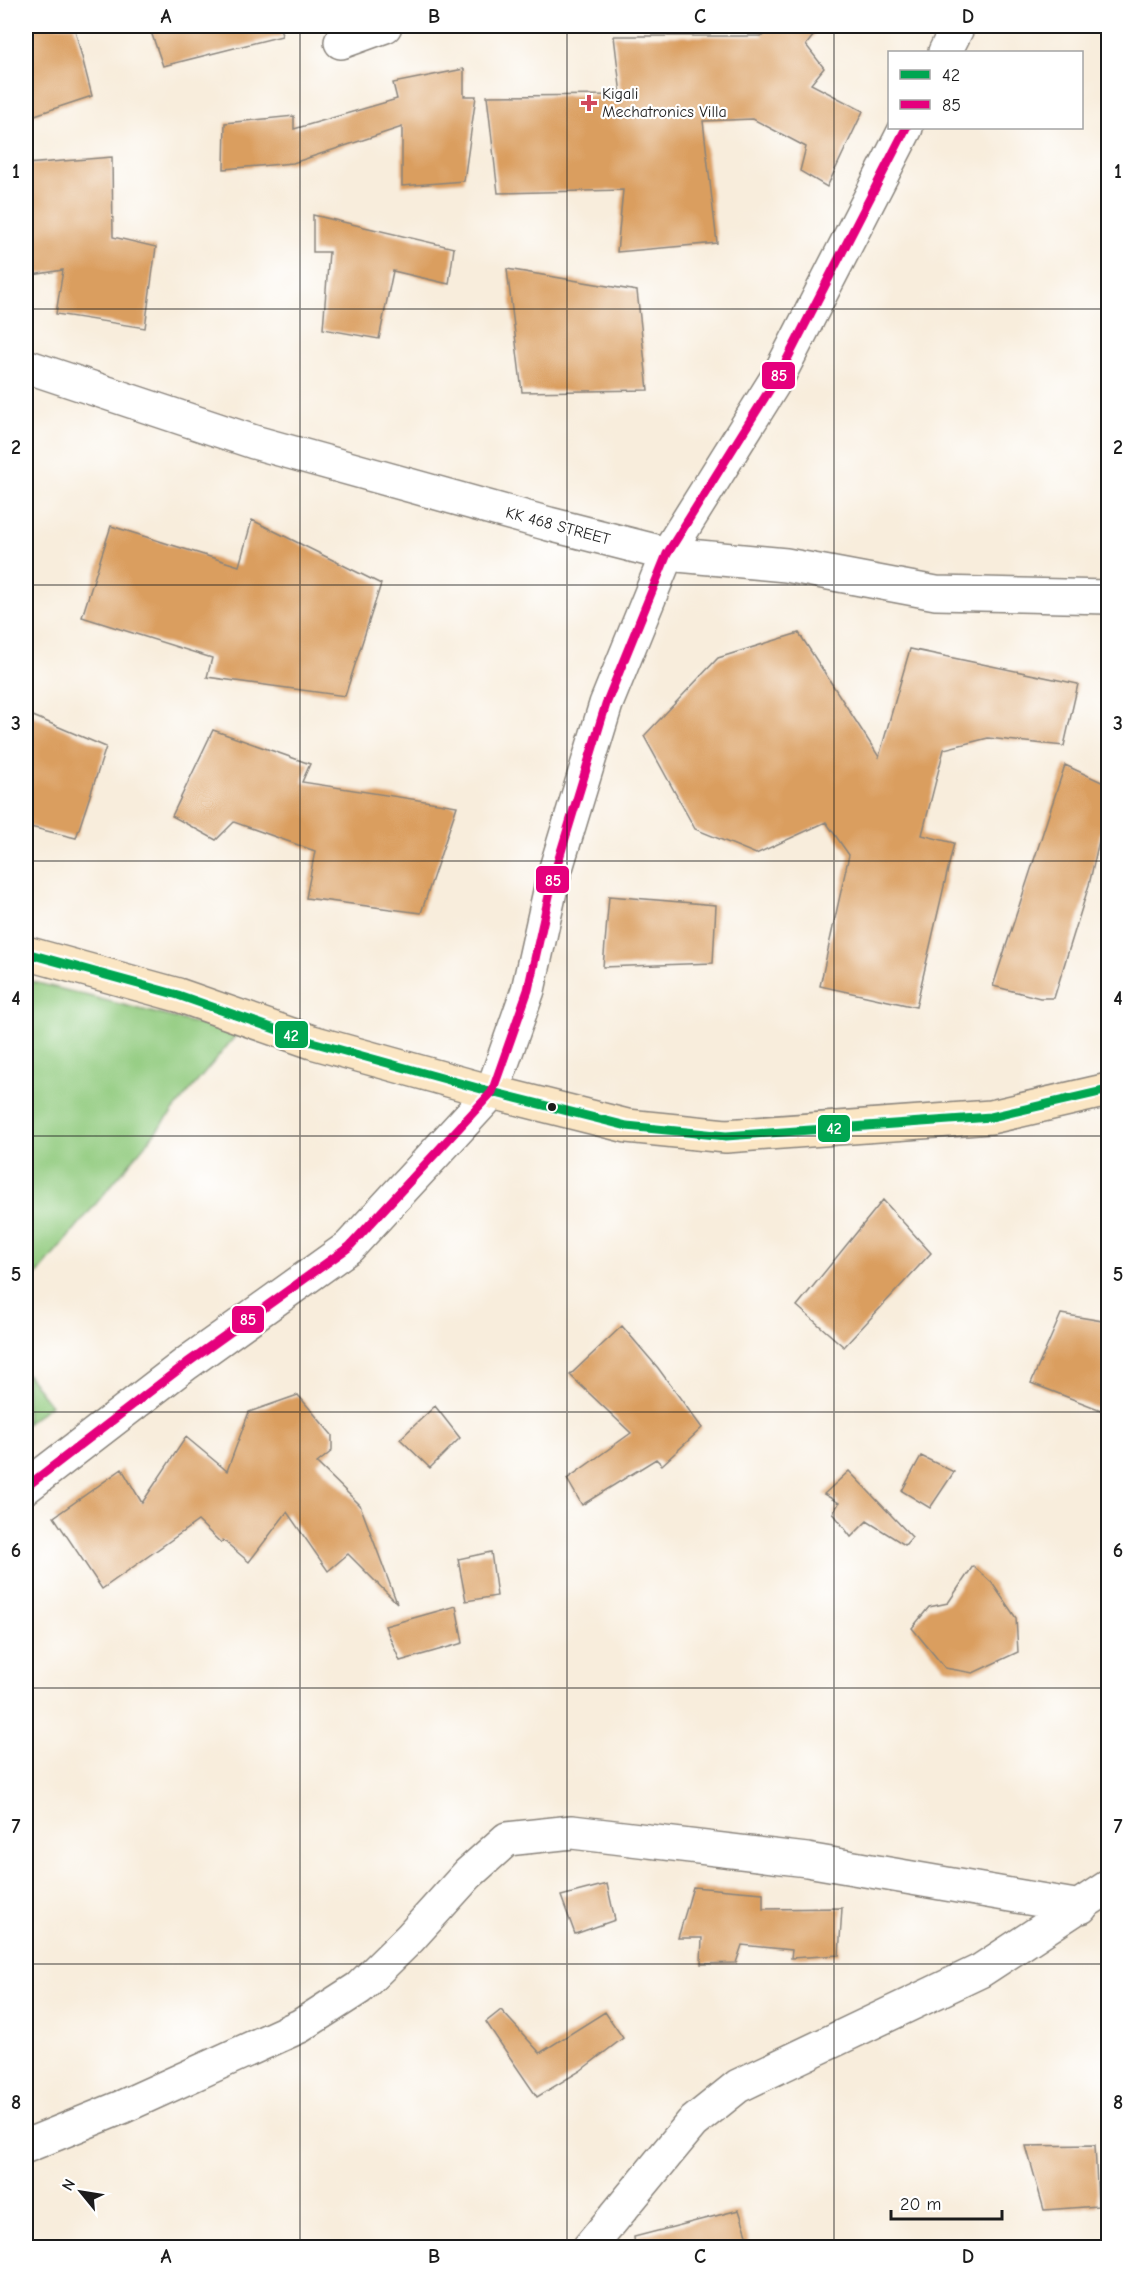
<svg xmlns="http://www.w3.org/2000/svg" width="1134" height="2273" viewBox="0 0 1134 2273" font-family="'Comic Neue',sans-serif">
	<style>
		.green { fill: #90ca7d; stroke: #56734c; stroke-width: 1.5 }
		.building { fill: #da9e5e }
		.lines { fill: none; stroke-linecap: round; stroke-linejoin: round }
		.street-casing { stroke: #8a847c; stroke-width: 36 }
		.secondary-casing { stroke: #8a847c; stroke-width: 36 }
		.street { stroke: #fff; stroke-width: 33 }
		.secondary { stroke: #fbe6c4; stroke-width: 33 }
		.bus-1-casing { stroke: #fff; stroke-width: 14 }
		.bus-2-casing { stroke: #fff; stroke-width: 14 }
		.bus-1 { stroke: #00a651; stroke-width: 9 }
		.bus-2 { stroke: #e5007d; stroke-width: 9 }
		.grid { fill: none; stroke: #1c1c1c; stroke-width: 1.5; stroke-opacity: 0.55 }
		.poi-dot { fill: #d1495b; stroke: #fff; stroke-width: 2 }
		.bus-dot { fill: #1c1c1c; stroke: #fff; stroke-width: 2 }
		.labels { text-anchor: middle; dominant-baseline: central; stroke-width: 4.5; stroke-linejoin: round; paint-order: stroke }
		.poi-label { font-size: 16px; fill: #1c1c1c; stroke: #fff; text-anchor: start }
		.street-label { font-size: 16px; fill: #1c1c1c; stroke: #fff }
		.line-badge { stroke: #fff; stroke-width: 2 }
		.badge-label { font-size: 16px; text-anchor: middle; font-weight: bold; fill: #fff }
		.neatline { fill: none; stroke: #1c1c1c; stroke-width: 2 }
		.grid-label { font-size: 20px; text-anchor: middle; font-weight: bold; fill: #1c1c1c }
	</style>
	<rect width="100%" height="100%" fill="#fff"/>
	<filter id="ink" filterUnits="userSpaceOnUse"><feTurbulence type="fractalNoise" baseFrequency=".0167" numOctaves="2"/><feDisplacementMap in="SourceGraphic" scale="12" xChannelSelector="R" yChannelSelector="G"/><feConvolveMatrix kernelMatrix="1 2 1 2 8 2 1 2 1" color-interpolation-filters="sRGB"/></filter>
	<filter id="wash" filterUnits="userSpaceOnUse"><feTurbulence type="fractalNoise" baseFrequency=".008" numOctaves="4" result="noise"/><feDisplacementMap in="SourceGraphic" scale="24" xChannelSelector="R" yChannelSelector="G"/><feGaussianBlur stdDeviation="1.35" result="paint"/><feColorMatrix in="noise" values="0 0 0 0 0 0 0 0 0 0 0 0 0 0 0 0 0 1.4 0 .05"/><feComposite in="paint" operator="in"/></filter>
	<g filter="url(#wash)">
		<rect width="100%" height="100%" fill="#f8eddc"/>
		<path class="green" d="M 26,980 L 237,1034 L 26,1288 Z
			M 26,1373 L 51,1405 L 26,1424 Z"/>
		<g id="blocks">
			<path class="building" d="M 26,26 L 74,26 L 92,96 L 26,118 Z
				M 149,26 L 280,26 L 282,36 L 163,66 Z
				M 755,26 L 821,26 L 806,45 L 824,68 L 811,84 L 863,111 L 827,187 L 800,171 L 806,147 L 753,119 L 703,121 L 717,243 L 617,252 L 623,190 L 498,193 L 487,96 L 621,95 L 614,36 L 763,36 Z
				M 464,69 L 464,96 L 476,96 L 464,181 L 402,186 L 402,127 L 293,163 L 224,169 L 225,123 L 294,116 L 294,129 L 397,99 L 393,83 Z
				M 112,157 L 113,237 L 156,247 L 145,328 L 56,314 L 63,270 L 26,276 L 26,164 Z
				M 313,215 L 454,248 L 449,284 L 393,271 L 379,339 L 323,329 L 329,252 L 313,252 Z
				M 507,269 L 637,291 L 648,390 L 522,392 Z
				M 252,520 L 381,584 L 345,696 L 207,677 L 212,658 L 82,617 L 111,526 L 239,566 Z
				M 799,633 L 879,757 L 910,649 L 1078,684 L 1064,746 L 988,738 L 944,749 L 922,835 L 954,843 L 916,1007 L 820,986 L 849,855 L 826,822 L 756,854 L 695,829 L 644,736 L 718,658 Z
				M 26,713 L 106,747 L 76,838 L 26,826 Z
				M 213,730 L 310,764 L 302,782 L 457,806 L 421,913 L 306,898 L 315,851 L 234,822 L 216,840 L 172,816 Z
				M 1065,765 L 1108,785 L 1108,801 L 1089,885 L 1054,998 L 1040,998 L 993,986 Z
				M 609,896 L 716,905 L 713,963 L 603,967 Z
				M 883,1200 L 931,1253 L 844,1347 L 797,1306 Z
				M 1061,1314 L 1108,1322 L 1108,1388 L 1101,1410 L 1031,1383 Z
				M 622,1326 L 658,1368 L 702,1428 L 662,1465 L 656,1459 L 582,1505 L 567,1479 L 631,1433 L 570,1375 Z
				M 298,1395 L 332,1435 L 332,1451 L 317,1463 L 360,1505 L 397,1603 L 348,1554 L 328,1571 L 287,1512 L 249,1562 L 223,1540 L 221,1543 L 198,1521 L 102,1589 L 54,1517 L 122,1469 L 142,1503 L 186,1437 L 227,1471 L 249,1412 Z
				M 435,1406 L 460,1438 L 430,1468 L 400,1439 Z
				M 921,1456 L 954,1472 L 930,1508 L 902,1491 Z
				M 849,1471 L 912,1537 L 905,1545 L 867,1521 L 851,1537 L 833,1513 L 839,1503 L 824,1494 Z
				M 491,1552 L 497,1596 L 466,1601 L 458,1559 Z
				M 973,1566 L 992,1583 L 1016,1618 L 1018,1652 L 973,1673 L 945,1668 L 912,1628 L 929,1607 L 948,1603 Z
				M 456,1606 L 463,1643 L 400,1661 L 385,1626 Z
				M 607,1884 L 615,1920 L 575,1934 L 561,1896 Z
				M 693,1887 L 763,1893 L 763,1909 L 842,1908 L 839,1955 L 791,1958 L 792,1950 L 742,1945 L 736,1963 L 701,1964 L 702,1938 L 678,1938 Z
				M 501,2010 L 540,2053 L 605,2012 L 623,2038 L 580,2071 L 537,2097 L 486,2022 Z
				M 1095,2145 L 1098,2206 L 1044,2210 L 1026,2146 Z
				M 739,2210 L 751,2247 L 635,2247 L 634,2237 Z"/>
		</g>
	</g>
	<g filter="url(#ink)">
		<use href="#blocks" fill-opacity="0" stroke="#8a847c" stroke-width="1.5"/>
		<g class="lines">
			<g class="street-casing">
				<path id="street" d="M 341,42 L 385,26
					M 945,52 L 958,26
					M 26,366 L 254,442 L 549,524 L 667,554 L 786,565 L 936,593 L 1108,597
					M 26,1487 L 187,1363 L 349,1247 L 492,1092 L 528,990 L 553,878 L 606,704 L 667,554 L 780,373 L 906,128
					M 26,2146 L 122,2107 L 300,2026 L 359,1988 L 410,1938 L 468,1874 L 507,1839 L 572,1832 L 807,1860 L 1081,1907
					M 589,2248 L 692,2123 L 738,2086 L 980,1971 L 1108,1887"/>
			</g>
			<g class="secondary-casing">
				<path id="secondary" d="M 26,953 L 178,995 L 312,1042 L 492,1092 L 627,1126 L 726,1136 L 991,1117 L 1108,1090"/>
			</g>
			<use href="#street" class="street"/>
			<use href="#secondary" class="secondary"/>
			<g class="bus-1-casing">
				<path id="bus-1" d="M 26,953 L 178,995 L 312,1042 L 492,1092 L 627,1126 L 726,1136 L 991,1117 L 1108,1090"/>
			</g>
			<g class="bus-2-casing">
				<path id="bus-2" d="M 26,1487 L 187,1363 L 349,1247 L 492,1092 L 528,990 L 553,878 L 606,704 L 667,554 L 780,373 L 906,128"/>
			</g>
			<use href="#bus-1" class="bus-1"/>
			<use href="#bus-2" class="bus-2"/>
		</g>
	</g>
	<path class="grid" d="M 300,26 L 300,2248M 567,26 L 567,2248M 834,26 L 834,2248M 26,309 L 1108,309M 26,585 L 1108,585M 26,861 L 1108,861M 26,1136 L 1108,1136M 26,1412 L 1108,1412M 26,1688 L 1108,1688M 26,1964 L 1108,1964"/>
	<path class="poi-dot" d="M586 94h6v6h6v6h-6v6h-6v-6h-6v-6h6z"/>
	<circle class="bus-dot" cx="552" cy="1107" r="5"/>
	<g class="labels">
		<g class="poi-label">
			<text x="602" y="94">Kigali<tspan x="602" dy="18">Mechatronics Villa</tspan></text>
		</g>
		<g class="street-label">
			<text transform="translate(558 526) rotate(15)">KK 468 STREET</text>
		</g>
	</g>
	<g class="line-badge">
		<rect x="761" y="361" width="35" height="29" rx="6" fill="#e5007d"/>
		<rect x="535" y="865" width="35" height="29" rx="6" fill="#e5007d"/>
		<rect x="274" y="1020" width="35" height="29" rx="6" fill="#00a651"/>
		<rect x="817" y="1114" width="34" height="29" rx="6" fill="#00a651"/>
		<rect x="231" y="1305" width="34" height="29" rx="6" fill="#e5007d"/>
	</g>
	<g class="badge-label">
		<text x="779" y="381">85</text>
		<text x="553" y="886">85</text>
		<text x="291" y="1041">42</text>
		<text x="834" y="1134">42</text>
		<text x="248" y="1325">85</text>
	</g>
	<rect width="1134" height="2273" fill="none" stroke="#fff" stroke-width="66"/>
	<rect x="888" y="51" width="195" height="78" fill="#ffffff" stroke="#a4a4a4" stroke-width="1.5"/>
	<rect x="900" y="70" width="30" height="9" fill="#00a651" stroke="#a4a4a4" stroke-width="1.5"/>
	<text x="942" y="81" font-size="18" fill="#1c1c1c">42</text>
	<rect x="900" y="100" width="30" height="9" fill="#e5007d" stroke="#a4a4a4" stroke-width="1.5"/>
	<text x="942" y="111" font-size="18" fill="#1c1c1c">85</text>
	<g transform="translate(81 2192) rotate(300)" stroke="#ffffff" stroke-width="4.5" paint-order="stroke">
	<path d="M0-4.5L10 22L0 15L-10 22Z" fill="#1c1c1c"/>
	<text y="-9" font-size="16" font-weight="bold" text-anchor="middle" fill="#1c1c1c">N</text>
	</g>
	<path d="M891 2210v9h111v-9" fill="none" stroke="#1c1c1c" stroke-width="3"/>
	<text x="900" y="2210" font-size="18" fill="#1c1c1c" stroke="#ffffff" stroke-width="4.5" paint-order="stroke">20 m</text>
	<rect x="33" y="33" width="1068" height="2207" class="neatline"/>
	<g class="grid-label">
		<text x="166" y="23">A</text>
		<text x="434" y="23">B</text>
		<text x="700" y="23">C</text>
		<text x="968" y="23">D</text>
		<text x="16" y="178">1</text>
		<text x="1118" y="178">1</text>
		<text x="16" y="454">2</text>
		<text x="1118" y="454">2</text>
		<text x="16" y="730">3</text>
		<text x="1118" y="730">3</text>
		<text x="16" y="1005">4</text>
		<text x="1118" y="1005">4</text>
		<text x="16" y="1281">5</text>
		<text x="1118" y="1281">5</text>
		<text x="16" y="1557">6</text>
		<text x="1118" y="1557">6</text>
		<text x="16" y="1833">7</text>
		<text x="1118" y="1833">7</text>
		<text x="16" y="2109">8</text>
		<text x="1118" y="2109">8</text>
		<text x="166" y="2263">A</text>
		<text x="434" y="2263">B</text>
		<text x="700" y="2263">C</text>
		<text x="968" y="2263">D</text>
	</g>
</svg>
